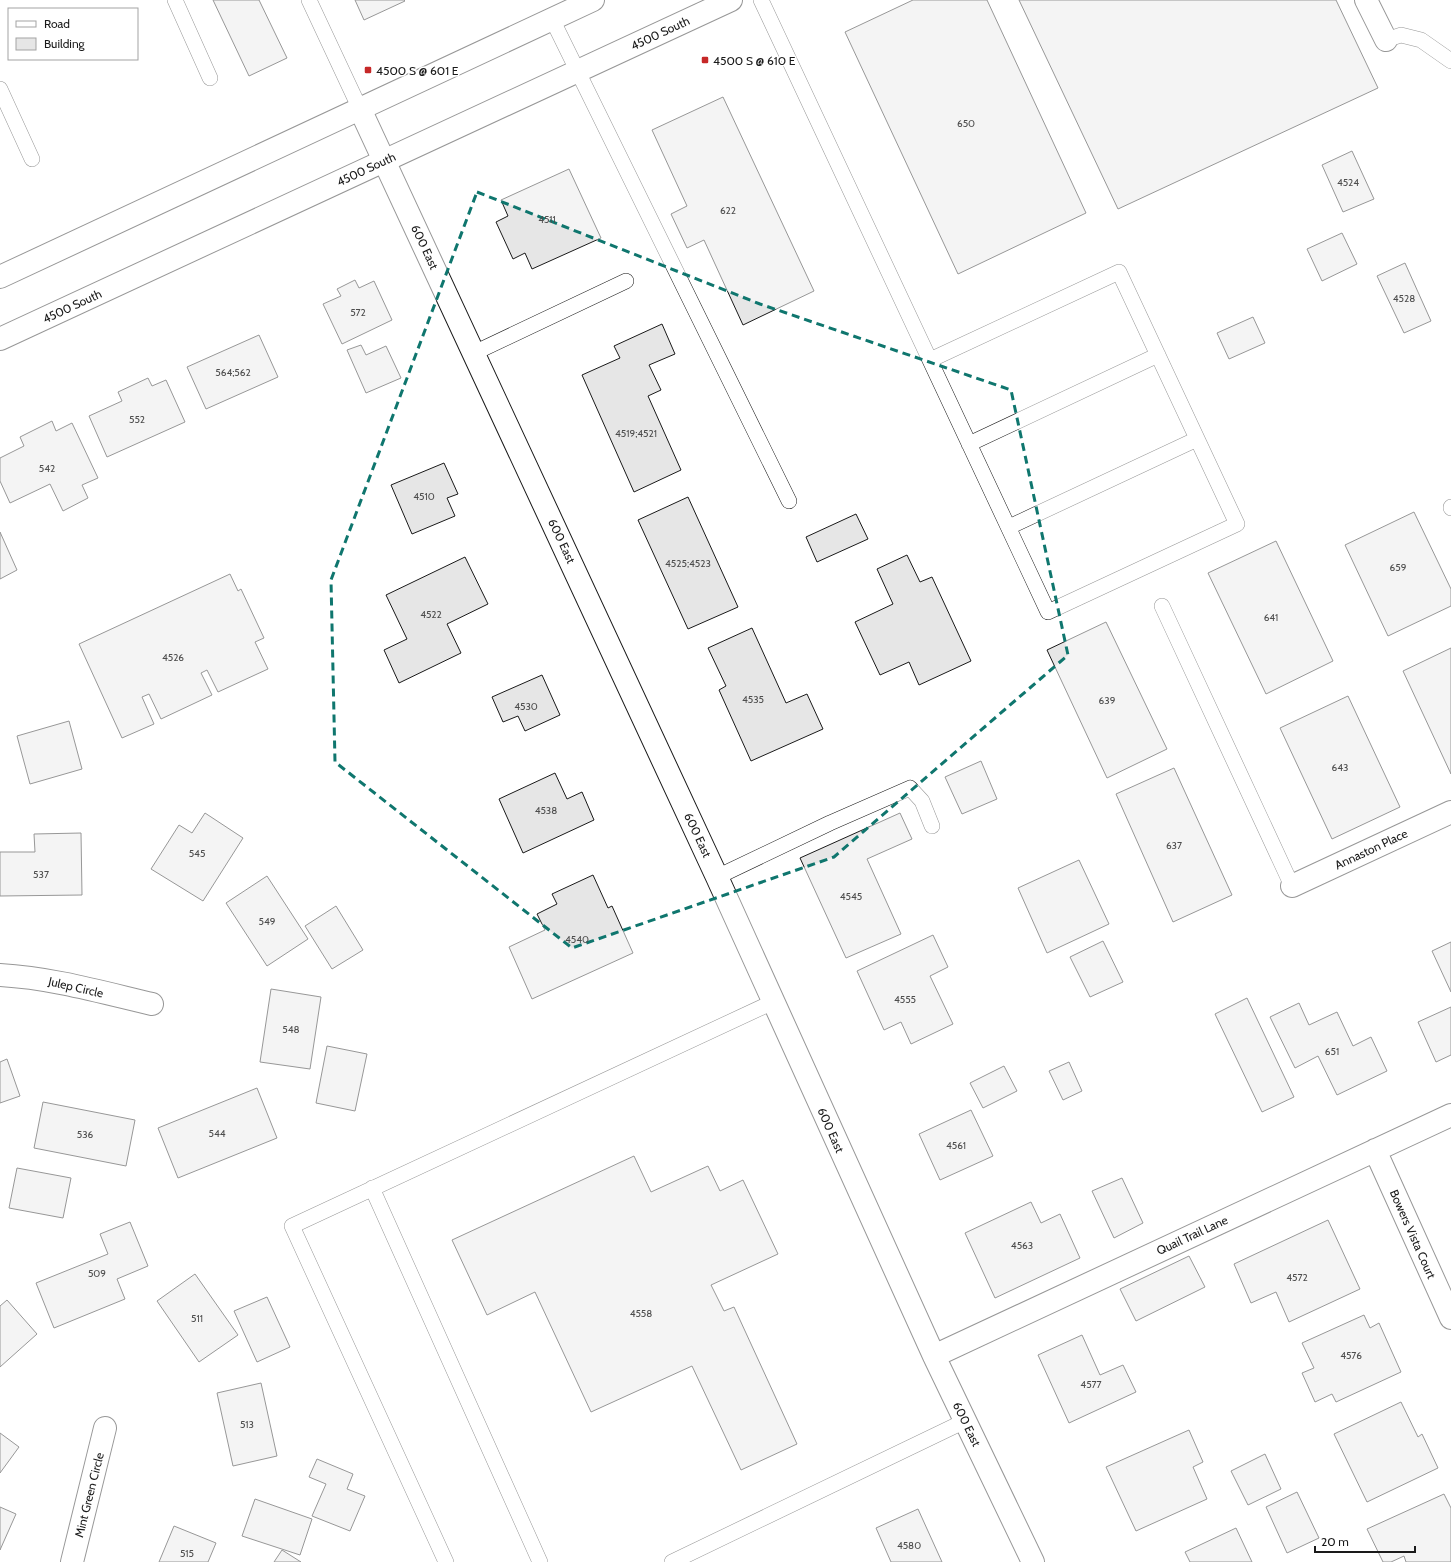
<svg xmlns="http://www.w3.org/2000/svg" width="1451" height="1562" viewBox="0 0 1451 1562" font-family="Cabin,sans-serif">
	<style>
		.building { fill: #e6e6e6; stroke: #1a1a1a }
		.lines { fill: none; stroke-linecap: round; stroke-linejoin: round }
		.lane-casing { stroke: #1a1a1a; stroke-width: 16 }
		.street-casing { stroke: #1a1a1a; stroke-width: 24 }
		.primary-casing { stroke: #1a1a1a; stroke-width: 24 }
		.lane { stroke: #fff; stroke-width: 15 }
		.street { stroke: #fff; stroke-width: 22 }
		.primary { stroke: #fff; stroke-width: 22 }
		.marked { fill: none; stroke: #0f766e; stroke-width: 3; stroke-dasharray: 8 5; stroke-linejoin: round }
		.poi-dot { fill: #c62828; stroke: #fff; stroke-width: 1.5 }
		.labels { text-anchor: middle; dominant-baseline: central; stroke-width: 3; stroke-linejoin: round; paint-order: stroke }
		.number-label { font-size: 10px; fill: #4d4d4d }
		.street-label { font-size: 12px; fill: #1a1a1a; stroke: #fff }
		.poi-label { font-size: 12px; fill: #1a1a1a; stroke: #fff; text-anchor: start }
	</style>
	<rect width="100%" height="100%" fill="#fff"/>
	<path class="building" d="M 213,0 L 259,0 L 287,58 L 249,76 Z
		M 355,0 L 404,0 L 405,1 L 364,20 Z
		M 913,0 L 987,0 L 1086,213 L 958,274 L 845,32 Z
		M 1019,0 L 1336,0 L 1378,88 L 1118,209 Z
		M 723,97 L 814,291 L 743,325 L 704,240 L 687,248 L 671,214 L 687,206 L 652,130 Z
		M 1352,151 L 1374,199 L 1343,212 L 1322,165 Z
		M 569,169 L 601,238 L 532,269 L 525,253 L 513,259 L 496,222 L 508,216 L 501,200 Z
		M 1342,233 L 1357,264 L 1322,281 L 1307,249 Z
		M 1405,263 L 1431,321 L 1404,333 L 1377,276 Z
		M 355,280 L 359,288 L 374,281 L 392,320 L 342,344 L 323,304 L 341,296 L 337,289 Z
		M 1253,317 L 1265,343 L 1229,359 L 1217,333 Z
		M 662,324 L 675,354 L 649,365 L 661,390 L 648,396 L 681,470 L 634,492 L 582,375 L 620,358 L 614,346 Z
		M 259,335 L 278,377 L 206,409 L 187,367 Z
		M 361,345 L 366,355 L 386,346 L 401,378 L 366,393 L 347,350 Z
		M 148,378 L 152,386 L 166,380 L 185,422 L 107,457 L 89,416 L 122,401 L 118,392 Z
		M 52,421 L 56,431 L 72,423 L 98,478 L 82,485 L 88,498 L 63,511 L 50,484 L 10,503 L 0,481 L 0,458 L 24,446 L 20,437 Z
		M 444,463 L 458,494 L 447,498 L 455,516 L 412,534 L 391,485 Z
		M 688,497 L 738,607 L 688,629 L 638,520 Z
		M 1414,512 L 1451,589 L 1451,606 L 1388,636 L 1345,545 Z
		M 856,514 L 868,539 L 817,562 L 806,537 Z
		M 0,532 L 17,570 L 0,579 Z
		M 1276,541 L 1333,661 L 1266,694 L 1208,573 Z
		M 907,555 L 920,582 L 932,577 L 971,661 L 919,685 L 909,662 L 880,675 L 855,622 L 893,604 L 877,569 Z
		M 465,557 L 488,604 L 447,624 L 461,653 L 399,683 L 384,650 L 407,639 L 386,595 Z
		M 230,574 L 238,591 L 241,589 L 264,638 L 255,642 L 268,669 L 218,692 L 207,670 L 201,673 L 212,695 L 161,719 L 149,694 L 142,697 L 154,724 L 122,738 L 79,644 Z
		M 1106,622 L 1167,749 L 1107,778 L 1047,650 Z
		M 752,628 L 786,703 L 807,694 L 823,729 L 751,761 L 719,690 L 726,686 L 708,648 Z
		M 1451,648 L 1451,774 L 1403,671 Z
		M 542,675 L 560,715 L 525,731 L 518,716 L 503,722 L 492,697 Z
		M 1348,696 L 1400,807 L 1332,839 L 1280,728 Z
		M 69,721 L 82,769 L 30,784 L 17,736 Z
		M 981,761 L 997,799 L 962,814 L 945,777 Z
		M 1174,768 L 1232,895 L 1173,922 L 1116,794 Z
		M 555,773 L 567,799 L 582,792 L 594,820 L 523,853 L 499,799 Z
		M 205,813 L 243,838 L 203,901 L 151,869 L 179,825 L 192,833 Z
		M 900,813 L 912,839 L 867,859 L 901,934 L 846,958 L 800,858 Z
		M 81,833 L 82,895 L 0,896 L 0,852 L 35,852 L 34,834 Z
		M 1079,860 L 1109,924 L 1047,953 L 1018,888 Z
		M 593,875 L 608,908 L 612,906 L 633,953 L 532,999 L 509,947 L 545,930 L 537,914 L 557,904 L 552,894 Z
		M 267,876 L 308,939 L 267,966 L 226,903 Z
		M 336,906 L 363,950 L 332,969 L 305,926 Z
		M 933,935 L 948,967 L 930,976 L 953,1024 L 911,1044 L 901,1022 L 884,1030 L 857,971 Z
		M 1103,941 L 1123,982 L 1090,997 L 1070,957 Z
		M 1451,942 L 1451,992 L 1432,951 Z
		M 271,989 L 321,997 L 310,1069 L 260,1062 Z
		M 1247,998 L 1294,1097 L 1262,1112 L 1215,1014 Z
		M 1299,1003 L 1309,1025 L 1337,1012 L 1353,1046 L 1371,1037 L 1387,1071 L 1337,1095 L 1318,1056 L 1295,1068 L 1270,1017 Z
		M 1451,1007 L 1451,1055 L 1436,1062 L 1418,1022 Z
		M 327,1046 L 367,1054 L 355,1111 L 316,1103 Z
		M 7,1059 L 20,1096 L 0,1103 L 0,1062 Z
		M 1069,1062 L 1082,1091 L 1063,1100 L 1049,1071 Z
		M 1004,1066 L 1017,1091 L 983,1108 L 970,1083 Z
		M 257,1088 L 277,1138 L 178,1178 L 158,1128 Z
		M 43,1102 L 135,1120 L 126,1166 L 34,1148 Z
		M 971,1110 L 993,1156 L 940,1180 L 919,1134 Z
		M 634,1156 L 651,1192 L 708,1166 L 720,1191 L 743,1180 L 778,1254 L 711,1285 L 724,1311 L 734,1307 L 797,1444 L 741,1470 L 692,1366 L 591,1412 L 535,1292 L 487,1315 L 452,1240 Z
		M 17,1168 L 71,1178 L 63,1218 L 9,1208 Z
		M 1122,1178 L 1143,1223 L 1114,1238 L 1092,1191 Z
		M 1031,1202 L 1041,1223 L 1060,1214 L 1080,1258 L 995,1298 L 965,1233 Z
		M 1328,1220 L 1360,1289 L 1289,1322 L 1276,1292 L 1251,1303 L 1234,1264 Z
		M 130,1222 L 148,1266 L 117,1279 L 125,1299 L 54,1328 L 36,1283 L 108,1254 L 100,1234 Z
		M 1189,1256 L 1205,1287 L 1136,1321 L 1120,1289 Z
		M 195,1274 L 238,1335 L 199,1362 L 157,1301 Z
		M 267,1297 L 290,1347 L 257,1362 L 234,1311 Z
		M 7,1300 L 37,1334 L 0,1367 L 0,1306 Z
		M 1364,1315 L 1370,1328 L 1379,1323 L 1401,1372 L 1336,1402 L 1332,1394 L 1315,1402 L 1302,1373 L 1314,1368 L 1302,1343 Z
		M 1082,1335 L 1100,1375 L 1123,1365 L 1136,1392 L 1069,1423 L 1038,1355 Z
		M 261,1383 L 277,1456 L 233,1466 L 217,1393 Z
		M 1401,1402 L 1418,1437 L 1422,1434 L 1438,1468 L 1367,1502 L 1334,1434 Z
		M 1189,1430 L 1203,1462 L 1193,1467 L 1207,1499 L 1136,1531 L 1106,1467 Z
		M 0,1433 L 19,1447 L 0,1473 Z
		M 1265,1454 L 1281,1489 L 1248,1505 L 1231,1471 Z
		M 317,1459 L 353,1474 L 347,1489 L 365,1496 L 350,1531 L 312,1516 L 326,1484 L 309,1477 Z
		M 1297,1492 L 1319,1538 L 1287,1553 L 1266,1507 Z
		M 1444,1494 L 1451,1508 L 1451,1562 L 1406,1562 L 1404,1556 L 1391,1562 L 1383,1562 L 1367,1529 Z
		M 255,1499 L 312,1519 L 300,1555 L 242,1536 Z
		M 0,1507 L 16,1514 L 0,1550 Z
		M 918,1509 L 942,1562 L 891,1562 L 876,1528 Z
		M 174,1526 L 216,1543 L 208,1562 L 159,1562 Z
		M 1236,1528 L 1252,1562 L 1190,1562 L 1185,1552 Z
		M 282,1550 L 301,1562 L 274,1562 Z"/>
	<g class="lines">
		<g class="lane-casing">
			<path id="lane" d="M 175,0 L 210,78
				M 309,0 L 360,109
				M 761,0 L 1048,612 L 1237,524 L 1119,272 L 930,360
				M 552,19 L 789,501
				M 1386,40 L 1401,35 L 1421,40 L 1451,61
				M 0,89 L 32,159
				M 474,353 L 626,281
				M 969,444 L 1158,355
				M 1451,507 L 1451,508
				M 1009,527 L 1197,439
				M 1162,606 L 1292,886
				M 717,877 L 830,823 L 910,788 L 922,801 L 932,826
				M 372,1188 L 540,1562
				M 446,1562 L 292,1226 L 773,1002
				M 672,1562 L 965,1421"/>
		</g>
		<g class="street-casing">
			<path id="street" d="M 1366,0 L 1386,40
				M 360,109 L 717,877 L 934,1356 L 1033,1562
				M 1292,886 L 1451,812
				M 0,975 C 52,978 101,992 152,1004
				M 1375,1150 L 1451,1318
				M 934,1356 L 1451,1115
				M 72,1562 L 105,1428"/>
		</g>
		<g class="primary-casing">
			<path id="primary" d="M 0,277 L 593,0
				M 0,339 L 731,0"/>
		</g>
		<use href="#lane" class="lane"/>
		<use href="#street" class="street"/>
		<use href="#primary" class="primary"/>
	</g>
	<path d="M0 0H1451V1562H0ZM 477,192 L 760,304 L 1011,390 L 1068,655 L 834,857 L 572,948 L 335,762 L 331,580 Z" fill="#fff" fill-opacity=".55" fill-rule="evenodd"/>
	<path class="marked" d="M 477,192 L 760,304 L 1011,390 L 1068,655 L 834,857 L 572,948 L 335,762 L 331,580 Z"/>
	<g class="poi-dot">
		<rect x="701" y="56" width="8" height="8" rx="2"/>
		<rect x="364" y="66" width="8" height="8" rx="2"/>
	</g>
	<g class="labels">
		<g class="number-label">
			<text x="966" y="123">650</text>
			<text x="1348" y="182">4524</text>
			<text x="728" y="210">622</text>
			<text x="547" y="219">4511</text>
			<text x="1404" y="298">4528</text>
			<text x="358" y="312">572</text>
			<text x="233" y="372">564;562</text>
			<text x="137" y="419">552</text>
			<text x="636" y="433">4519;4521</text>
			<text x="47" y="468">542</text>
			<text x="424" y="496">4510</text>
			<text x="688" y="563">4525;4523</text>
			<text x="1398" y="567">659</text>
			<text x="431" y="614">4522</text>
			<text x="1271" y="617">641</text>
			<text x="173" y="657">4526</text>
			<text x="753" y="699">4535</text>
			<text x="1107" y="700">639</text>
			<text x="526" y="706">4530</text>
			<text x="1340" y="767">643</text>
			<text x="546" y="810">4538</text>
			<text x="1174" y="845">637</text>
			<text x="197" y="853">545</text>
			<text x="41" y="874">537</text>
			<text x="851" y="896">4545</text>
			<text x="267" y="921">549</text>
			<text x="577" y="939">4540</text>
			<text x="905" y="999">4555</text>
			<text x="291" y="1029">548</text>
			<text x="1332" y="1051">651</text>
			<text x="217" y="1133">544</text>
			<text x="85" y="1134">536</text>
			<text x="956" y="1145">4561</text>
			<text x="1022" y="1245">4563</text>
			<text x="97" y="1273">509</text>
			<text x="1297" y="1277">4572</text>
			<text x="641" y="1313">4558</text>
			<text x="197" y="1318">511</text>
			<text x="1351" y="1355">4576</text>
			<text x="1091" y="1384">4577</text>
			<text x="247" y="1424">513</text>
			<text x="909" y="1545">4580</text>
			<text x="187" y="1553">515</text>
		</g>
		<g class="street-label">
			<text transform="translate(660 33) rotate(-25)">4500 South</text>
			<text transform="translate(366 169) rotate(-25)">4500 South</text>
			<text transform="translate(425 247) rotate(65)">600 East</text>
			<text transform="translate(72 306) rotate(-25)">4500 South</text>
			<text transform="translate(562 541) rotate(65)">600 East</text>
			<text transform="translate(698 835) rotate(65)">600 East</text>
			<text transform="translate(1371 849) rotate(-25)">Annaston Place</text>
			<text transform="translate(76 987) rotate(13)">Julep Circle</text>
			<text transform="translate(831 1130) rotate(66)">600 East</text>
			<text transform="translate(1413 1234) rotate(66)">Bowers Vista Court</text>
			<text transform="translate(1192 1235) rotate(-25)">Quail Trail Lane</text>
			<text transform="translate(967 1424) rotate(64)">600 East</text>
			<text transform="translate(89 1495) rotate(-76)">Mint Green Circle</text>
		</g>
		<g class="poi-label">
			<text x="713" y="60">4500 S @ 610 E</text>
			<text x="376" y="70">4500 S @ 601 E</text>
		</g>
	</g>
	<rect x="8" y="8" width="130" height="52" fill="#ffffff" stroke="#a3a3a3"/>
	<rect x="16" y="21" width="20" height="6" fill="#ffffff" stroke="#a3a3a3"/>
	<text x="44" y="28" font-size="12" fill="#1a1a1a">Road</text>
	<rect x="16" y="38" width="20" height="12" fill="#e6e6e6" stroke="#a3a3a3"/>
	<text x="44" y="48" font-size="12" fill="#1a1a1a">Building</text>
	<path d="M1315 1546v6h100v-6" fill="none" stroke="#1a1a1a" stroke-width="2"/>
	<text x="1321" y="1546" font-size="12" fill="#1a1a1a" stroke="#ffffff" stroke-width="3" paint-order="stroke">20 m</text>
</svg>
